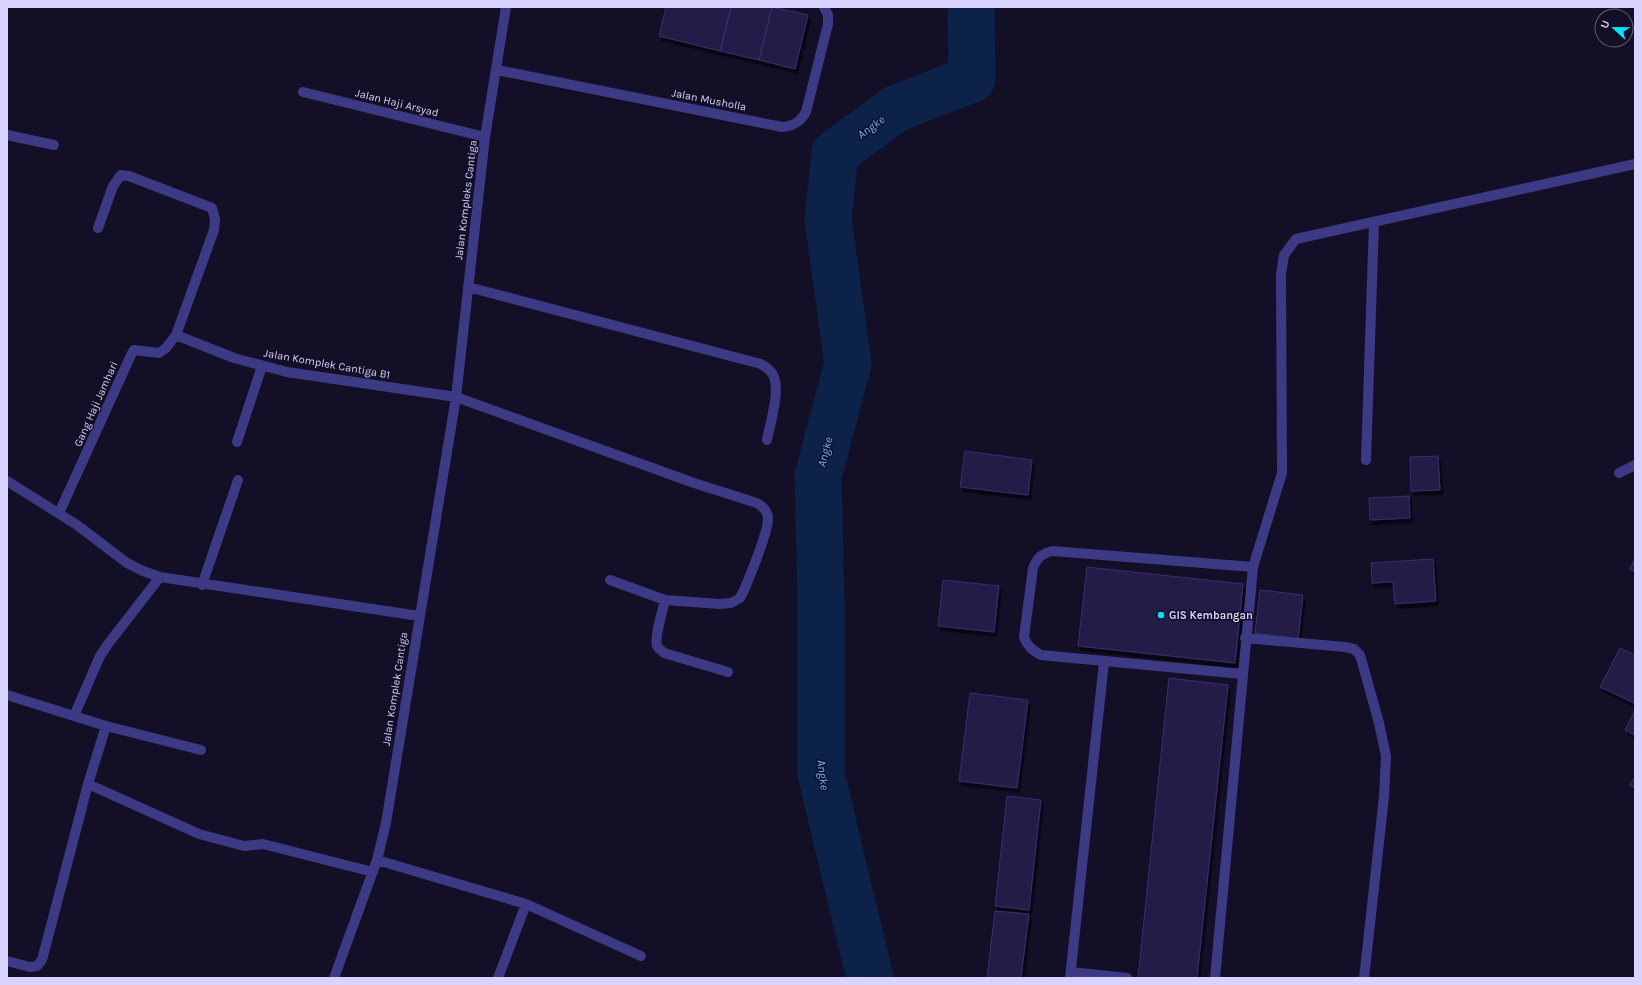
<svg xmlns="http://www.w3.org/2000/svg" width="1642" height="985" viewBox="0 0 1642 985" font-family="Karla,sans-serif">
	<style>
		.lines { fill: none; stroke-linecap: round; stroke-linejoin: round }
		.river { stroke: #0c2248; stroke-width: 47 }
		.building { fill: #241b47; stroke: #3b2d73; filter: url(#shadow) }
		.lane { stroke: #3d3a85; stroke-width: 10 }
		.street { stroke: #3d3a85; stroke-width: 10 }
		.poi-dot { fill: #00e5ff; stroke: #130f26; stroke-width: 1.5 }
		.labels { text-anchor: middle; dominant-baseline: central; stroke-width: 3; stroke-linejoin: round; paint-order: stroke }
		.street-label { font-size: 11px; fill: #d9d4ff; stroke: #130f26 }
		.poi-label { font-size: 11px; font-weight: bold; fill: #d9d4ff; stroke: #130f26; text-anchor: start }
		.water-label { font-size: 12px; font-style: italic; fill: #62b6ff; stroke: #130f26 }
	</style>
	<defs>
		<filter id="shadow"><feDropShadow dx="2.5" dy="4.5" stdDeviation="0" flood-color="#0009"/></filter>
	</defs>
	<rect width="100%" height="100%" fill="#130f26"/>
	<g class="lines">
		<path class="river" d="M 870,978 L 821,774 L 821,599 L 818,476 L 848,364 L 828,219 L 835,153 L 897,108 L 972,79 L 971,7"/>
	</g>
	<path class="building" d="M 666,7 L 731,7 L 720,51 L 659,36 Z
		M 731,7 L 772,7 L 759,60 L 720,51 Z
		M 772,7 L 808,15 L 795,69 L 759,60 Z
		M 965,451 L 1032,460 L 1028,495 L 960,487 Z
		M 1438,456 L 1440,490 L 1411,491 L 1410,457 Z
		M 1409,496 L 1410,518 L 1370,520 L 1369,498 Z
		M 1635,558 L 1635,572 L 1630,569 Z
		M 1433,559 L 1436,601 L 1395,604 L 1393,582 L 1372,583 L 1371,563 Z
		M 1087,567 L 1243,584 L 1235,663 L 1078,646 Z
		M 943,580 L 999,586 L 994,632 L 938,626 Z
		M 1260,590 L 1303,595 L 1298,639 L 1255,633 Z
		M 1620,648 L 1635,655 L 1635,700 L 1634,703 L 1600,687 Z
		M 1169,678 L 1228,685 L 1197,978 L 1138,978 Z
		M 970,693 L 1028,700 L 1017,788 L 959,781 Z
		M 1635,711 L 1635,735 L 1625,730 Z
		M 1635,777 L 1635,788 L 1630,785 Z
		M 1007,796 L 1041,800 L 1029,910 L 995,906 Z
		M 995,911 L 1029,914 L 1021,978 L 987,978 Z"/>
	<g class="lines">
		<path class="lane" d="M 1366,460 L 1374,222
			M 1245,638 L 1345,647 L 1354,649 L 1360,655 L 1379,723 L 1386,756 L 1384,797 L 1364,978
			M 1242,674 L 1041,655 C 1032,650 1028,647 1024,637 L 1033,568 C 1037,558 1041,554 1052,551 L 1253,567
			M 1071,972 L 1127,978
			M 1070,978 L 1104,662
			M 1215,978 L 1253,567 L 1282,473 L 1281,274 L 1284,255 L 1296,239 L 1635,164"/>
		<path class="street" d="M 497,70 L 782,127 C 794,126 800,122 806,112 L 828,24 L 828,15 L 824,7
			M 303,92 L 485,137
			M 7,135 L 54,145
			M 468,287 L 761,364 C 767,368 772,371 774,377 C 780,393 770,423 767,440
			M 176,335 L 234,358 L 287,372 L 456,397 L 694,483 L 757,503 C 762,506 767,510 768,517 C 769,531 751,573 745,588 L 740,598 L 731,603 L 720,604 L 665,600 L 610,580
			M 237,442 L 262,366
			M 1619,473 L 1635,465
			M 7,481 L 77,525 L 127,563 L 143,571 L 160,577 L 419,616
			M 59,513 L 131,355 L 134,350 L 159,353 L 166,348 L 176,335 L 214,230 L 215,219 L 212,208 L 129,176 L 121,175 L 113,186 L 98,228
			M 202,585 L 238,480
			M 665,600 C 663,610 654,637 657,646 C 659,649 662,651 664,653 L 728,672
			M 7,695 L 106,726 L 201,750
			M 74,716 L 100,656 L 108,644 L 160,577
			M 88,784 L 199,834 L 244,846 L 263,844 L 373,872
			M 377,860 L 526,904 L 641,956
			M 7,961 L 30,967 L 37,966 L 42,960 L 88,784 L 106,726
			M 334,978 L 377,860 L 386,823 L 456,397 L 485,137 L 506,7
			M 498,978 L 526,904"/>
	</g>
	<circle class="poi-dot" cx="1161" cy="615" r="4"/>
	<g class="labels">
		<g class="street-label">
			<text transform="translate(709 100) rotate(11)">Jalan Musholla</text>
			<text transform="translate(397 103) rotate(14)">Jalan Haji Arsyad</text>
			<text transform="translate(466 200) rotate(-83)">Jalan Kompleks Cantiga</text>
			<text transform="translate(327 364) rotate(10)">Jalan Komplek Cantiga B1</text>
			<text transform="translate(96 404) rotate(-66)">Gang Haji Jamhari</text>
			<text transform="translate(395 689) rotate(-81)">Jalan Komplek Cantiga</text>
		</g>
		<g class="poi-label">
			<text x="1169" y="615">GIS Kembangan</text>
		</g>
		<g class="water-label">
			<text transform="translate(871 127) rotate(-36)">Angke</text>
			<text transform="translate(825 452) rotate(-75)">Angke</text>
			<text transform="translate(823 775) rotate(83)">Angke</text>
		</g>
	</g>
	<rect width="1642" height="985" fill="none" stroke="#d9d4ff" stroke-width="16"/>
	<g transform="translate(1614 28) rotate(292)"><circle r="19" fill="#130f26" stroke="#625e7d"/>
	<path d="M0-3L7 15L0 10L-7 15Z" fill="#00e5ff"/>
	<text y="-6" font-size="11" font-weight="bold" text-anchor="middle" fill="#d9d4ff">U</text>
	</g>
</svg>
